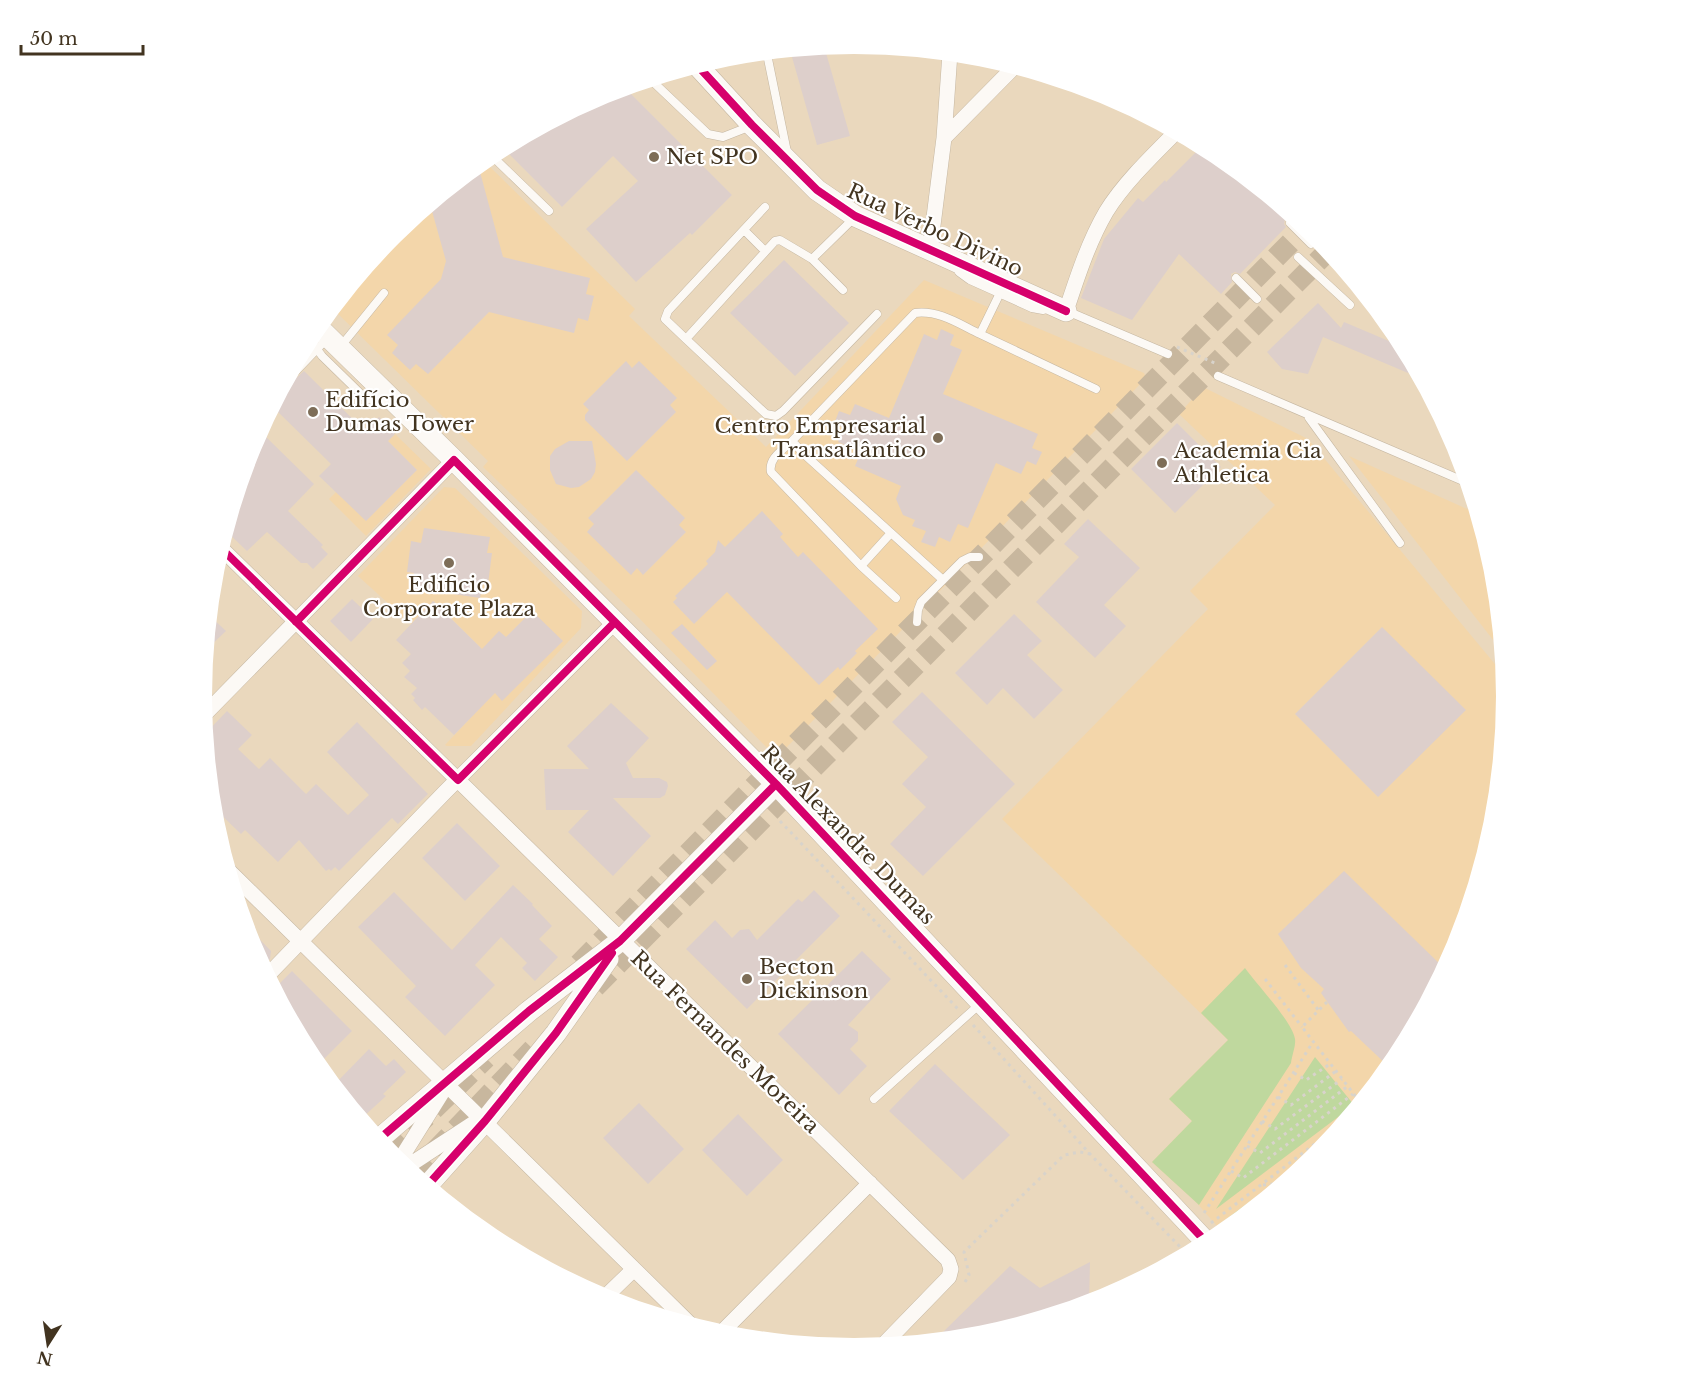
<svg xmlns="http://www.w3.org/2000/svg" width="1707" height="1392" viewBox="0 0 1707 1392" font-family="'Libre Baskerville',serif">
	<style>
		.built { fill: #f3d6aa }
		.green { fill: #bfd89e }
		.building { fill: #ddcfcb }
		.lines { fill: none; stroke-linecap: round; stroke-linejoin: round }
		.secondary-tunnel { stroke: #c8b79e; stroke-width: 21; stroke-dasharray: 21 10; stroke-linecap: butt }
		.lane-casing { stroke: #c5b7a2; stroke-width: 9 }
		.street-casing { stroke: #c5b7a2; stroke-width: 16 }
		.secondary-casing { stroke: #c5b7a2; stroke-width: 22 }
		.path { stroke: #d8d3cb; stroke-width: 3; stroke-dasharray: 3 4.5; stroke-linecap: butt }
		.lane { stroke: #fcf9f5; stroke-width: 8 }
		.street { stroke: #fcf9f5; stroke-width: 15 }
		.secondary { stroke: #fcf9f5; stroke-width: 21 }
		.cycleway-casing { stroke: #fff; stroke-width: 11 }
		.cycleway { stroke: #d6006c; stroke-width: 8 }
		.poi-dot { fill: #7d6d57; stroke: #fff; stroke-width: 2 }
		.labels { text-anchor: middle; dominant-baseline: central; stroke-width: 4.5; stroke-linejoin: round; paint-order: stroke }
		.poi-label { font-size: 21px; fill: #423420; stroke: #fff; text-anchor: start }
		.street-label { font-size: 21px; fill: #423420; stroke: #fff }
	</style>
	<rect width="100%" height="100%" fill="#ead8bd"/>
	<path class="built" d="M 483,160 L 635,309 L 629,316 L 766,447 L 924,280 L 1144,373 L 1146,378 L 898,634 L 783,751 L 773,754 L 636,615 L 483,467 L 488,461 L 332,308 L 392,234 Z
		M 1203,387 L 1308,439 L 1504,675 L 1506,696 L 1493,824 L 1456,946 L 1396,1059 L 1315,1158 L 1223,1233 L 1196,1202 L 1152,1162 L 1192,1121 L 1169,1099 L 1228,1040 L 1002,819 L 1208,609 L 1190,591 L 1275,505 L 1179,414 Z
		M 395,434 L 431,469 L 366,536 L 329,499 Z
		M 1349,456 L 1476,513 L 1494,569 L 1501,650 Z
		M 444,487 L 455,488 L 582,611 L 581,628 L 471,746 L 447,746 L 445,745 L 480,708 L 450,678 L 480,647 L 434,601 L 411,624 L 358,576 Z"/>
	<path class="green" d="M 1245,968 C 1257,985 1292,1021 1295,1039 C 1296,1046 1292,1055 1291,1063 L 1199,1205 L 1152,1162 L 1192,1121 L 1169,1099 L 1228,1040 L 1201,1013 Z
		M 1315,1057 L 1354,1105 L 1216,1209 Z
		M 1324,1146 L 1315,1158 L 1223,1233 L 1217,1226 Z"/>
	<path class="building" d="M 824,46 L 850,136 L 817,145 L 790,50 Z
		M 624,87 L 732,195 L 692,235 L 690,233 L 636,282 L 586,229 L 638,181 L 613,156 L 562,207 L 509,154 L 532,131 L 604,93 Z
		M 1202,146 L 1216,154 L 1295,218 L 1289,217 L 1285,219 L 1284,224 L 1286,227 L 1240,274 L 1235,272 L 1231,274 L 1232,282 L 1221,294 L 1179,254 L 1132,320 L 1081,298 L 1104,239 L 1138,198 L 1143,202 L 1165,180 L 1166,182 Z
		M 480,172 L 503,257 L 590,278 L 586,294 L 594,296 L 588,321 L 578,318 L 574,333 L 489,312 L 428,374 L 416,364 L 410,370 L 392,353 L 398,345 L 387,335 L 441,279 L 446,261 L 430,204 L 463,177 Z
		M 784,260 L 849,323 L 795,376 L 730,313 Z
		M 1318,303 L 1341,328 L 1344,322 L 1403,347 L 1412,363 L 1408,373 L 1323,337 L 1308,374 L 1282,369 L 1267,352 Z
		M 941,329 L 954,335 L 950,345 L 962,350 L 943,394 L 1038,434 L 1032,448 L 1042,452 L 1036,465 L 1027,461 L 1021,474 L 996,463 L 968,528 L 958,524 L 950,542 L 939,537 L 935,547 L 921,542 L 926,531 L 912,526 L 915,520 L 903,515 L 896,499 L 901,486 L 855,466 L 861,452 L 838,442 L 844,428 L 834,424 L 839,411 L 850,415 L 855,404 L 889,418 L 924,334 L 937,340 Z
		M 626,361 L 632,368 L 639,361 L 677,398 L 670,405 L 676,412 L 627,461 L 585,420 L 585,415 L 589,410 L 583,404 Z
		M 304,371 L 365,431 L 379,417 L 395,434 L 388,441 L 417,470 L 366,521 L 319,476 L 331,464 L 272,406 L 279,394 Z
		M 1177,423 L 1221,467 L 1175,513 L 1131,469 Z
		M 262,433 L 314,484 L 288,511 L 323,545 L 321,547 L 328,554 L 313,569 L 307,563 L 301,563 L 267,532 L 247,551 L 225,530 L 251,446 Z
		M 569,441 L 592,441 L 596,464 L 595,472 L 591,479 L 579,487 L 571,488 L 556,484 L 550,470 L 550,456 L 555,449 Z
		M 636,470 L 685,518 L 679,525 L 686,532 L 643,575 L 637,568 L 631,575 L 587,532 L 594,524 L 588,518 Z
		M 762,511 L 783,534 L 780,537 L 798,557 L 803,552 L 878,629 L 855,651 L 857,653 L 840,670 L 838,667 L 819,685 L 727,592 L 694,624 L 673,602 L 677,598 L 675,596 L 708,564 L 706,561 L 715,552 L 718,540 L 725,547 Z
		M 1088,519 L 1140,568 L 1104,605 L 1126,626 L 1095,658 L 1036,602 L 1079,557 L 1064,544 Z
		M 424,528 L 490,537 L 487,553 L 492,553 L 488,584 L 483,583 L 480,598 L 412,588 L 414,573 L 407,572 L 411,541 L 421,543 Z
		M 352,599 L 373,619 L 351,642 L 330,621 Z
		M 433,601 L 482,649 L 499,631 L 506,637 L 532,611 L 563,641 L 502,701 L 495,693 L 454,735 L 425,707 L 422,710 L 413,700 L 415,698 L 411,694 L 417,688 L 404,677 L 410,671 L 402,663 L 411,654 L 396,640 Z
		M 1014,614 L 1042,641 L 1027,655 L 1063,690 L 1034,719 L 1003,688 L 987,705 L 955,673 Z
		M 209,615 L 226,631 L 205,651 Z
		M 682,624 L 717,661 L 707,670 L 671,633 Z
		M 1382,627 L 1466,710 L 1378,797 L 1295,714 Z
		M 922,692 L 1015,784 L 923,876 L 890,844 L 926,807 L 902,784 L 928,757 L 892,722 Z
		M 611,703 L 649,738 L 626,763 L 633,778 L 659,778 L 667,782 L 668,786 L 665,795 L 660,798 L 613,798 L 651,836 L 613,876 L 568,832 L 589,810 L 546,810 L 544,769 L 589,769 L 567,746 Z
		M 227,711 L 252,735 L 238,749 L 259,769 L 270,758 L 306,794 L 316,784 L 348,815 L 369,795 L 327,752 L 357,722 L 428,794 L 398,824 L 392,818 L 339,871 L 335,867 L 331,871 L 329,869 L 326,871 L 299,840 L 278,862 L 245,830 L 241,834 L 212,806 L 205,734 Z
		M 457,823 L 500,866 L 465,901 L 422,858 Z
		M 1344,871 L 1444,968 L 1396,1059 L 1389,1067 L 1351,1031 L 1349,1032 L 1321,993 L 1324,989 L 1301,968 L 1278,934 Z
		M 513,885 L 533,904 L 532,905 L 552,926 L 539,939 L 558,957 L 535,981 L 522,968 L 527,963 L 501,937 L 475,965 L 495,985 L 445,1036 L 405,997 L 416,986 L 358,927 L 394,892 L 452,950 Z
		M 814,890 L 840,916 L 747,1009 L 686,949 L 715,920 L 732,938 L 740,930 L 749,929 L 757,940 L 798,899 L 802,902 Z
		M 243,922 L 271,951 L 270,959 L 262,967 L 251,945 Z
		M 862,951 L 891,979 L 848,1025 L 858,1032 L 858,1041 L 850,1049 L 867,1066 L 839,1095 L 778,1034 Z
		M 292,971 L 352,1031 L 317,1066 L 311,1058 L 274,989 Z
		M 369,1049 L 386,1066 L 394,1059 L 406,1072 L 383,1094 L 386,1096 L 361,1119 L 333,1086 Z
		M 935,1064 L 1010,1135 L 963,1180 L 889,1111 Z
		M 639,1103 L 684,1149 L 648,1184 L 603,1138 Z
		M 738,1114 L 783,1160 L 747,1196 L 702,1150 Z
		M 1090,1262 L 1089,1303 L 980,1336 L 935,1340 L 1010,1266 L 1040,1288 Z"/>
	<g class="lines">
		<path class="secondary-tunnel" d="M 579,964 L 1306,227
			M 595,987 L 1328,251
			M 389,1153 L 486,1058
			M 413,1174 L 533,1049"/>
		<g class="lane-casing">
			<path id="lane" d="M 765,52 L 767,54 L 787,152
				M 650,79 L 708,134 L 723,137 L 751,126
				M 490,154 L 549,211
				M 1290,223 L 1311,244
				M 744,230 L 765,251
				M 1298,257 L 1350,305
				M 812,259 L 780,240 L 775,241 L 686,339 L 766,414 L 776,416 L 783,411 L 877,314
				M 959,272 L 970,280 L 1032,308 L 1043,310
				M 1236,278 L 1257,299
				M 843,290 L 812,259 L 854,218
				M 1000,293 L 980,334 L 1096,389
				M 1067,311 L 1168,354
				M 328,338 L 317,349 L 322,356 L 365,398 L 375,401 L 385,398
				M 686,339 L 665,319 L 668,311 L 765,207
				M 341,346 L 384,293
				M 303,349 L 321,331
				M 296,371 L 317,349
				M 1218,376 L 1468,483
				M 1309,418 L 1400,543
				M 792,441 C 783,450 768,458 771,472 L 861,566
				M 891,533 L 861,566 L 896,598
				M 943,580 L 805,455 L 792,441 L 915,313 C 939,310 959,324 980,334
				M 917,622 L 918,610 L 921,602 L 962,561 L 970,557 L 979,557
				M 874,1099 L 980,1004"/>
		</g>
		<g class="street-casing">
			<path id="street" d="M 944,138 L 1015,66
				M 930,249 L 944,138 L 950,53
				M 1066,311 C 1077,278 1088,243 1106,212 C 1123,184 1153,155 1176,132
				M 220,547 L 948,1260 L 951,1269 L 949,1277 L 882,1346
				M 203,716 L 454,460
				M 227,869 L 692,1326
				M 267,976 L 445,792 L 615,622
				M 398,1163 L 443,1091
				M 405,1168 L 480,1119
				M 603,1299 L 634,1269
				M 720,1334 L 870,1183"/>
		</g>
		<g class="secondary-casing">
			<path id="secondary" d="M 697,65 L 752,125 L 817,190 L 855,216 L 1066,311
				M 317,326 L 454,460 L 776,784 L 1207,1243
				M 378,1140 L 529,1011 L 620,941 L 776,784
				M 427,1186 L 485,1121 L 556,1033 L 608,959"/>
		</g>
		<path class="path" d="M 1177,347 L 1217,364
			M 780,821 L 958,1009
			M 1285,965 L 1319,1011
			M 1265,979 L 1302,1027
			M 1327,1002 L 1302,1027 L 1360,1102
			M 973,1025 L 1091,1155 L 1187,1254
			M 1294,1073 L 1306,1080 L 1330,1064
			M 1278,1097 L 1291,1105 L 1336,1071
			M 1262,1121 L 1275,1129 L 1342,1079
			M 1247,1146 L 1260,1153 L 1348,1086
			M 1231,1171 L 1243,1178 L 1353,1094
			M 1263,1185 L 1284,1183
			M 1204,1213 L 1313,1042
			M 1211,1223 L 1346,1120
			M 965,1282 L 969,1275 L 964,1252 L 1064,1155 L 1080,1152 L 1090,1154"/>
		<use href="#lane" class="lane"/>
		<use href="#street" class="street"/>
		<use href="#secondary" class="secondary"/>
		<g class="cycleway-casing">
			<path id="cycleway" d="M 697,65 L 752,125 L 817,190 L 855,216 L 1066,311
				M 220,547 L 458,780 L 615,622
				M 296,622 L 454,460 L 776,784 L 1207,1243
				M 378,1140 L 529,1011 L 620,941 L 776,784
				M 427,1186 L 485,1121 L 556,1033 L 612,953"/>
		</g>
		<use href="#cycleway" class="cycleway"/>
	</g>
	<g class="poi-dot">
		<circle cx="654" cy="157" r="6"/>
		<circle cx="313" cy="412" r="6"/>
		<circle cx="938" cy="438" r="6"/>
		<circle cx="1162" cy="463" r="6"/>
		<circle cx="449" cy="563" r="6"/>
		<circle cx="747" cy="979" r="6"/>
	</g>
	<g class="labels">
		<g class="poi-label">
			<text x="666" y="157">Net SPO</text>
			<text x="325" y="400">Edifício<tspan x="325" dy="24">Dumas Tower</tspan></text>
			<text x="926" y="426" text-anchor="end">Centro Empresarial<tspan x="926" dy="24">Transatlântico</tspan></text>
			<text x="1174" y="451">Academia Cia<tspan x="1174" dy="24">Athletica</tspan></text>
			<text x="449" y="585" text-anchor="middle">Edificio<tspan x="449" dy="24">Corporate Plaza</tspan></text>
			<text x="759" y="967">Becton<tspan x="759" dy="24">Dickinson</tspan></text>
		</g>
		<g class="street-label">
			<text transform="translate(935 230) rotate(25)">Rua Verbo Divino</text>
			<text transform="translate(848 835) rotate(46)">Rua Alexandre Dumas</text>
			<text transform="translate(725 1042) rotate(44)">Rua Fernandes Moreira</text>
		</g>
	</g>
	<path d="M0 0H1707V1392H0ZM212 696a642 642 0 1 1 1284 0a642 642 0 1 1-1284 0Z" fill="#fff" fill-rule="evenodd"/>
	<g transform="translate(48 1344) rotate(192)" stroke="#ffffff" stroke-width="4.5" paint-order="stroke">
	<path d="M0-4.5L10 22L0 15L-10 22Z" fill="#423420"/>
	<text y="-9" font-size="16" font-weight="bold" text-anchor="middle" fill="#423420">N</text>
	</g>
	<path d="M21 45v9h122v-9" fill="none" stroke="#423420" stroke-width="3"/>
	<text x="30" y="45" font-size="18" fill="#423420" stroke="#ffffff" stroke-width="4.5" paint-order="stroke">50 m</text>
</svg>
